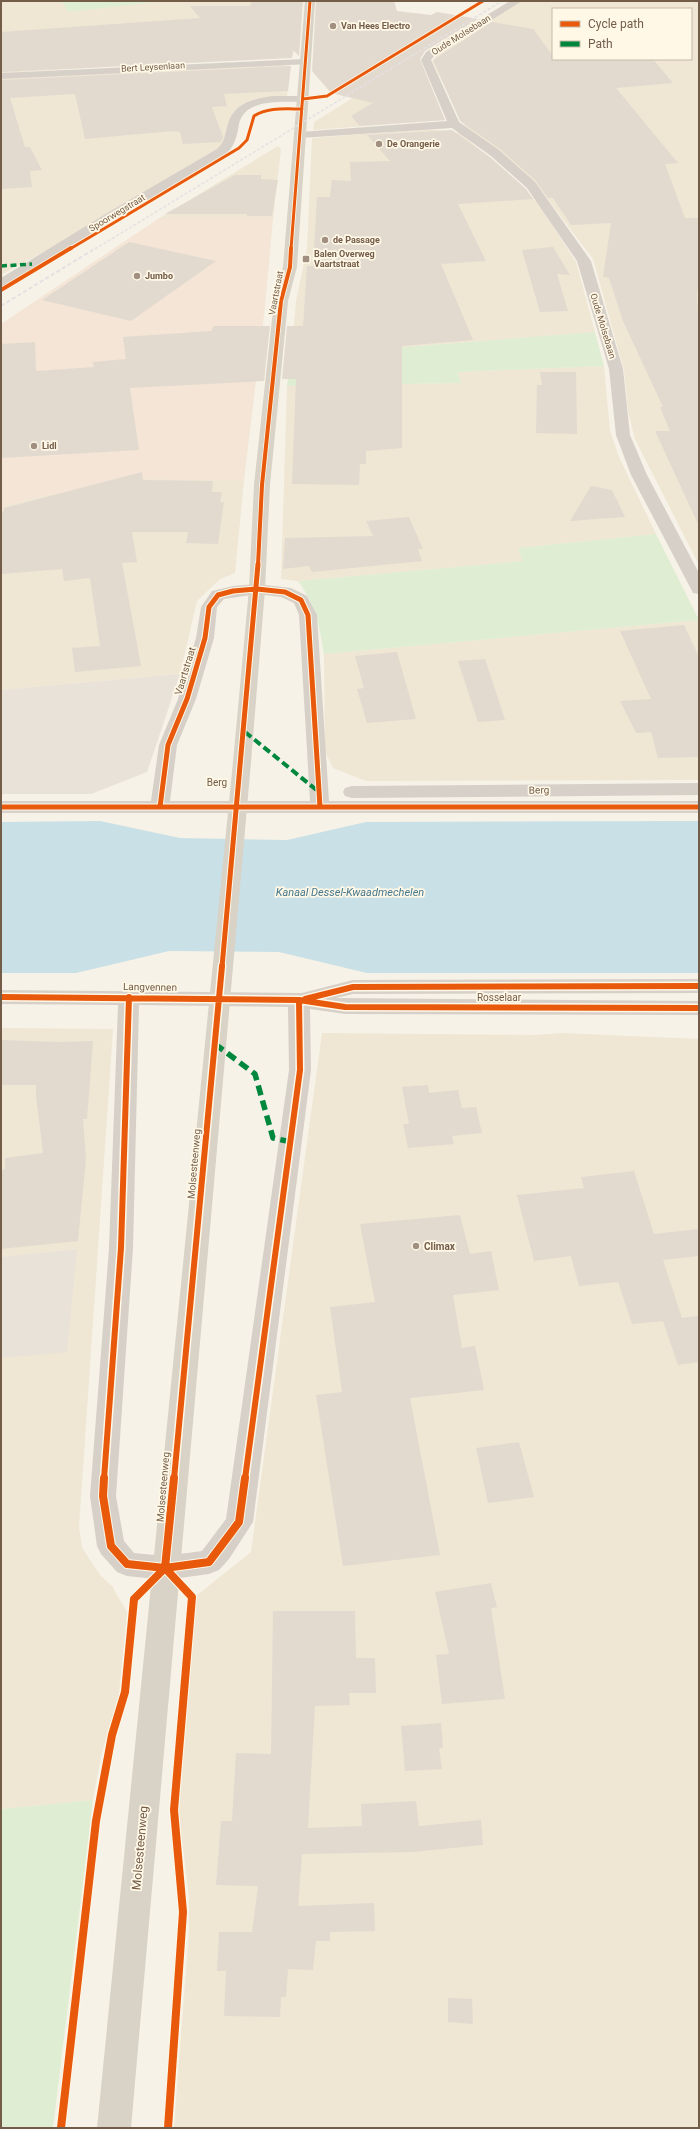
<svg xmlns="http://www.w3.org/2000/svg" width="700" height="2129" viewBox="0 0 700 2129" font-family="Roboto,sans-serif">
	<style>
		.residential { fill: #efe6d4; fill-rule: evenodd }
		.commercial { fill: #f4e5d7 }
		.industrial { fill: #e8e2d8 }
		.green { fill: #dfedd2 }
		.water { fill: #c9e0e6 }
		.building { fill: #e2dacf }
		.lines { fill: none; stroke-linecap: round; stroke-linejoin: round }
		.minor { fill: #d7d0c9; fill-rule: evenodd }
		.major { fill: #d9d2c6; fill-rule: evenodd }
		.rail-far1 { stroke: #e4e1e3; stroke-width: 1.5; stroke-dasharray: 3 2; stroke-linecap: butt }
		.rail { stroke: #e4e1e3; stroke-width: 2; stroke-dasharray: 4 2.5; stroke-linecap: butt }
		.quiet-far2 { stroke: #00873e; stroke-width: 3.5; stroke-dasharray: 6 3.5; stroke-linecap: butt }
		.quiet-far1 { stroke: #00873e; stroke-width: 4; stroke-dasharray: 8 4; stroke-linecap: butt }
		.quiet { stroke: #00873e; stroke-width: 5.5; stroke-dasharray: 10 5.5; stroke-linecap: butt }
		.cycleway-far4-casing { stroke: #fff8e7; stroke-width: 4.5 }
		.cycleway-far3-casing { stroke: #fff8e7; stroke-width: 5.5 }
		.cycleway-far2-casing { stroke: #fff8e7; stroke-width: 7 }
		.cycleway-far1-casing { stroke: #fff8e7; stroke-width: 9 }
		.cycleway-casing { stroke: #fff8e7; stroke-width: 10 }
		.cycleway-far4 { stroke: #e8590c; stroke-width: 3 }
		.cycleway-far3 { stroke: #e8590c; stroke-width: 4 }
		.cycleway-far2 { stroke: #e8590c; stroke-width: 5 }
		.cycleway-far1 { stroke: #e8590c; stroke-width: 6 }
		.cycleway { stroke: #e8590c; stroke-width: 8 }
		.poi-dot { fill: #a19080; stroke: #fff8e7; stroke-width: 1.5 }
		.labels { text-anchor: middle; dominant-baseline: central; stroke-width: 3.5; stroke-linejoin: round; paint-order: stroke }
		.far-poi-label { font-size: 9px; font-weight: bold; fill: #735c48; stroke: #fff8e7; text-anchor: start }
		.far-street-label { font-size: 9px; fill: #735c48; stroke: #fff8e7 }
		.street-label { font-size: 10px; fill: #735c48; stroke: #fff8e7 }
		.poi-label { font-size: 10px; font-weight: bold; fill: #735c48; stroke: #fff8e7; text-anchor: start }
		.water-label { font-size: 11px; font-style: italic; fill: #45788d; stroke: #fff8e7 }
		.near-street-label { font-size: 12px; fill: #735c48; stroke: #fff8e7 }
	</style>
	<rect width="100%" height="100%" fill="#f6f2e7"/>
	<path class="residential" d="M 1,1 L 62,1 L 68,12 L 164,1 L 299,1 L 293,56 L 1,73 Z
		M 520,1 L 699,1 L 699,565 L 635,439 L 628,411 L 624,370 L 593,259 L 536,184 L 501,153 L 465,126 L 432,62 L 438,54 ZM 553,9 L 691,9 L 691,59 L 553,59 Z
		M 414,60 L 420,66 L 445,120 L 313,130 L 314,122 Z
		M 276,64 L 290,66 L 287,97 L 242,105 L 234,111 L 222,146 L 60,243 L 1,275 L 1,79 Z
		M 429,129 L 460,133 L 522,186 L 539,205 L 576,262 L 595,332 L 291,356 L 296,301 L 307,248 L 312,138 Z
		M 278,146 L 281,149 L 273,219 L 158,219 Z
		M 604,366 L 610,431 L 619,457 L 656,534 L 518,548 L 523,561 L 298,581 L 281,579 L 287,386 L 461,383 L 458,372 Z
		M 185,478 L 244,480 L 235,573 L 220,579 L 197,601 L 180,674 L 1,690 L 1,507 L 47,495 L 141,489 L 140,479 Z
		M 699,620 L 699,780 L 366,781 L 333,768 L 325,751 L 324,654 Z
		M 1,1028 L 113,1029 L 79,1527 L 82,1547 L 88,1557 L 101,1576 L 114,1588 L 114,1590 L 127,1612 L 119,1693 L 101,1756 L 93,1800 L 1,1809 L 1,1356 L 76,1249 L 1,1257 Z
		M 322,1033 L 535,1035 L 562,1033 L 699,1039 L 699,2128 L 174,2128 L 189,1930 L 189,1898 L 179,1813 L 196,1596 L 251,1552 Z"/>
	<path class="commercial" d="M 158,219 L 273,219 L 265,307 L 244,480 L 141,479 L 141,489 L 47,495 L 1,507 L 1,324 Z"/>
	<path class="industrial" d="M 180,674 L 147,772 L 91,794 L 1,794 L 1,690 Z
		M 77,1249 L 67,1352 L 1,1358 L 1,1257 Z"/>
	<path class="green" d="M 62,1 L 164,1 L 68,12 Z
		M 595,332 L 604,366 L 458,372 L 461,383 L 287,386 L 291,356 Z
		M 656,534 L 699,620 L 324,654 C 319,624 316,606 298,581 L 523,561 L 518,548 Z
		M 93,1800 L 53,2128 L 1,2128 L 1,1809 Z"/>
	<path class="water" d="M 100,821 L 180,838 L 287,840 L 366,822 L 699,821 L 699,973 L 367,973 L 279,952 L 169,951 L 76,973 L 1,973 L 1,822 Z"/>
	<path class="building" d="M 252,1 L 303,1 L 299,56 L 293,50 L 292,58 L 1,72 L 1,32 L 200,18 L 190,6 L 250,6 Z
		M 316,1 L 394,1 L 397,11 L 431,15 L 437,12 L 478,19 L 425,51 L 420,59 L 445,120 L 360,126 L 351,116 L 373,103 L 331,93 L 312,71 Z
		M 492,22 L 533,29 L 553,56 L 553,59 L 653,59 L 673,83 L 616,88 L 678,163 L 665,164 L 685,218 L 699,218 L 699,276 L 697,295 L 699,334 L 699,526 L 655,431 L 670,431 L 660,407 L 663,407 L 623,321 L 609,278 L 603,277 L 611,223 L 571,225 L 553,198 L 548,198 L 536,181 L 500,149 L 460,121 L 433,60 Z
		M 291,66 L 288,91 L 224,94 L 227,106 L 212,107 L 223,137 L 221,142 L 183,144 L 180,132 L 172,131 L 85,139 L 75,94 L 10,98 L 25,147 L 30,147 L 42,170 L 30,171 L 32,187 L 1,189 L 1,80 Z
		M 452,130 L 490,157 L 526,189 L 533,199 L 458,204 L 486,261 L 441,264 L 473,340 L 402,346 L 402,448 L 366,451 L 366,464 L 360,464 L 359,485 L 292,484 L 296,379 L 282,379 L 287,326 L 303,326 L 307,266 L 313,266 L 317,197 L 330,197 L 332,180 L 351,181 L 350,162 L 390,161 L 367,135 Z
		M 235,175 L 261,175 L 261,179 L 278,180 L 272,216 L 247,216 L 247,214 L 165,214 Z
		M 129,242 L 216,261 L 131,321 L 42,300 Z
		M 553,247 L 570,275 L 557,274 L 568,311 L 540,312 L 522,250 Z
		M 214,326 L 270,326 L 264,381 L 130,388 L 139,450 L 1,458 L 1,344 L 35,342 L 36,371 L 94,367 L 93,362 L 126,359 L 123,337 L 211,331 Z
		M 540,372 L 576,372 L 577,434 L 536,433 L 537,385 L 542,385 Z
		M 142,472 L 143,480 L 213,481 L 212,492 L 222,492 L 220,502 L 224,502 L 218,544 L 186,543 L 188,532 L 132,532 L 137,562 L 122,563 L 141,666 L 75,672 L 72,648 L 100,646 L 90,578 L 64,581 L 62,569 L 1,574 L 1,512 L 4,511 L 4,508 Z
		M 591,486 L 612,490 L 625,517 L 570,521 Z
		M 409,517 L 423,549 L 418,549 L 422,561 L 312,572 L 309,566 L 283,569 L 285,538 L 373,536 L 366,521 Z
		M 684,625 L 699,657 L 699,757 L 658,758 L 651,732 L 636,733 L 620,701 L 651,699 L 620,631 Z
		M 397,652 L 416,719 L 367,723 L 357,689 L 364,688 L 355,656 Z
		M 485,659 L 491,677 L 505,720 L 478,722 L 458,661 Z
		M 1,1040 L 60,1042 L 93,1041 L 87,1119 L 83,1119 L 86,1159 L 78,1241 L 1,1249 L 1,1170 L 5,1169 L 5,1158 L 43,1153 L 36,1096 L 36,1085 L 1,1085 Z
		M 428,1085 L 429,1093 L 458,1090 L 462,1108 L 476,1107 L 482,1133 L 452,1136 L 454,1144 L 408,1148 L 403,1124 L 409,1124 L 402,1087 Z
		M 634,1171 L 654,1234 L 699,1229 L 699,1256 L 663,1260 L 682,1318 L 699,1316 L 699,1362 L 678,1365 L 663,1321 L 632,1324 L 618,1282 L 579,1286 L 571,1256 L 534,1261 L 517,1195 L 584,1188 L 581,1177 Z
		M 460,1215 L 470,1254 L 491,1251 L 499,1290 L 453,1295 L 462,1348 L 475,1346 L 484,1390 L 410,1398 L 440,1555 L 343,1566 L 316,1395 L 342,1392 L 330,1307 L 375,1302 L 360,1224 Z
		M 519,1442 L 534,1497 L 488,1503 L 476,1448 Z
		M 491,1583 L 497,1607 L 491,1608 L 505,1699 L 442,1704 L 436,1655 L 449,1654 L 435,1592 Z
		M 273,1611 L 355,1611 L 356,1658 L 375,1658 L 376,1693 L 349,1693 L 350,1705 L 315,1706 L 308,1828 L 362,1826 L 361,1804 L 416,1801 L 419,1826 L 481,1820 L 483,1845 L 412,1852 L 302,1854 L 298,1906 L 374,1903 L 375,1931 L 330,1932 L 330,1941 L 316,1941 L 313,1970 L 288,1969 L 286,1997 L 281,1997 L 280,2017 L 224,2016 L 226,1971 L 217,1971 L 219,1932 L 252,1932 L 258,1886 L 216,1885 L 221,1821 L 232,1821 L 236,1753 L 271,1754 Z
		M 441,1723 L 443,1748 L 439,1748 L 442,1769 L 405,1771 L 401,1726 Z
		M 448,1998 L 472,1999 L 473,2024 L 448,2022 Z"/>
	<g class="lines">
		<path class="minor" d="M 510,1 L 522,1 L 434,56 L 431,60 L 459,122 L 499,150 L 535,182 L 591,261 L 623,369 L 630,435 L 647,475 L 699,573 L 699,594 L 693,593 L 691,589 L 631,475 L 616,435 L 609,369 L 577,261 L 527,188 L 491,156 L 452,128 L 300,138 L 294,135 L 300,132 L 447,121 L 421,60 L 426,52 Z
			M 305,59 L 309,60 L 310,62 L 309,64 L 1,79 L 1,73 Z
			M 274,96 L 303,96 L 309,99 L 303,102 C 283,102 245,98 239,124 C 237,136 235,146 225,155 L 1,288 L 1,278 L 109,212 L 217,149 C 225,142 225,134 228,124 C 233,103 255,98 274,96 Z
			M 257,584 L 291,588 L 307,596 L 317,615 L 329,801 L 699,801 L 699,813 L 1,813 L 1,801 L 151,801 L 159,745 L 178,699 L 196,638 L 201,607 L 212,591 L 233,586 ZM 257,594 L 281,597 L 294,603 L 299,615 L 310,801 L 170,801 L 177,745 L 196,699 L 214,638 L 217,607 L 224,599 Z
			M 699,783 L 699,795 L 352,798 L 345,796 L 343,792 L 345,788 L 352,786 Z
			M 699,979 L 699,993 L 353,994 L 336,998 L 699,1001 L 699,1015 L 345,1014 L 310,1009 L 311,1070 L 253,1522 L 229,1559 L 219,1570 L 209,1574 L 165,1580 L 127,1576 L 117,1572 L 101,1554 L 97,1546 L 90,1496 L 109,1248 L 118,1005 L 1,1004 L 1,990 L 302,993 L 353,980 ZM 139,1005 L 288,1007 L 289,1070 L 226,1519 L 202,1551 L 165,1556 L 134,1553 L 124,1541 L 116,1496 L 133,1248 Z"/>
		<path class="major" d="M 305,1 L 315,1 L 297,267 L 288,301 L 270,485 L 265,589 L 251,762 L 131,2128 L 97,2128 L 233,762 L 249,589 L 254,485 L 274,301 L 283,267 Z"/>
		<path class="rail-far1" d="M 95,249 L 502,1"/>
		<path class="rail" d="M 1,306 L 96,248"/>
		<path class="quiet-far2" d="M 1,266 L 32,264"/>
		<path class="quiet-far1" d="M 245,732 L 319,792"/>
		<path class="quiet" d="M 215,1044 L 255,1074 L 273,1138 L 291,1142"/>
		<g class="cycleway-far4-casing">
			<path id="cycleway-far4" d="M 303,99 L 327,96 L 483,1
				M 70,249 L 239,148 L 247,140 L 254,116 C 268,107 285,109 302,109
				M 291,249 L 310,1"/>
		</g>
		<g class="cycleway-far3-casing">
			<path id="cycleway-far3" d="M 1,290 L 71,248
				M 258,565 L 262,485 L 281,301 L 290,267 L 291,248"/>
		</g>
		<g class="cycleway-far2-casing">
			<path id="cycleway-far2" d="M 1,807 L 699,807
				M 160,807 L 168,745 L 187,699 L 205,638 L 209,607 L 218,595 L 233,591 L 257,589 L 285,592 L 301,600 L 308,615 L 320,807
				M 222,967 L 258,564"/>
		</g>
		<g class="cycleway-far1-casing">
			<path id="cycleway-far1" d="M 1,997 L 299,1000 L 345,1007 L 699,1008
				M 305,999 L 353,987 L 699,986
				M 104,1479 L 121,1248 L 129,997
				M 174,1479 L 222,966
				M 245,1479 L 300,1070 L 299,1000"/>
		</g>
		<g class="cycleway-casing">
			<path id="cycleway" d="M 104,1478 L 103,1496 L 111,1546 L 127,1564 L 165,1568 L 209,1562 L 239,1522 L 245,1478
				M 165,1568 L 174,1478
				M 165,1568 L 192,1597 L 174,1810 L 183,1912 L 168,2128
				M 61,2128 L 96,1821 L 112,1735 L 125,1692 L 134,1599 L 165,1568"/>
		</g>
		<use href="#cycleway-far4" class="cycleway-far4"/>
		<use href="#cycleway-far3" class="cycleway-far3"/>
		<use href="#cycleway-far2" class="cycleway-far2"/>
		<use href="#cycleway-far1" class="cycleway-far1"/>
		<use href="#cycleway" class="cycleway"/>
	</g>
	<g class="poi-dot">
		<circle cx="333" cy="26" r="4"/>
		<circle cx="379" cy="144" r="4"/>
		<circle cx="325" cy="240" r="4"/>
		<rect x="302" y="255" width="8" height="8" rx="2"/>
		<circle cx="137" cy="276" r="4"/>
		<circle cx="34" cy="446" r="4"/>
		<circle cx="416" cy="1246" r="4"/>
	</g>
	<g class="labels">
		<g class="far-poi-label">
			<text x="341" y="26">Van Hees Electro</text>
			<text x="387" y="144">De Orangerie</text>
			<text x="333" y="240">de Passage</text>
			<text x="314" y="254">Balen Overweg<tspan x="314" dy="10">Vaartstraat</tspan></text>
			<text x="145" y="276">Jumbo</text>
			<text x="42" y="446">Lidl</text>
		</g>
		<g class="far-street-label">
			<text transform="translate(461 35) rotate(-32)">Oude Molsebaan</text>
			<text transform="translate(153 67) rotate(-3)">Bert Leysenlaan</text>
			<text transform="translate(117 213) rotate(-31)">Spoorwegstraat</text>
			<text transform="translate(276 293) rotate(-79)">Vaartstraat</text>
			<text transform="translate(603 326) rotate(73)">Oude Molsebaan</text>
		</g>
		<g class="street-label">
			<text transform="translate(185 671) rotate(-73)">Vaartstraat</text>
			<text x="217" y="782">Berg</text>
			<text transform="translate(539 790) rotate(-1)">Berg</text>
			<text transform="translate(150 987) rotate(1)">Langvennen</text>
			<text x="499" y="997">Rosselaar</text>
			<text transform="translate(194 1164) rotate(-85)">Molsesteenweg</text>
			<text transform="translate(163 1487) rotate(-85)">Molsesteenweg</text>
		</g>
		<g class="poi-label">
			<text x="424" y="1246">Climax</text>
		</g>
		<g class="water-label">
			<text x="350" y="892">Kanaal Dessel-Kwaadmechelen</text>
		</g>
		<g class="near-street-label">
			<text transform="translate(140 1848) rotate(-85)">Molsesteenweg</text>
		</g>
	</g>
	<rect width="700" height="2129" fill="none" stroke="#735c48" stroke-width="4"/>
	<rect x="552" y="8" width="140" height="52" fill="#fff8e7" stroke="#c7baa7"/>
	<rect x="560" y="21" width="20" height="6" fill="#e8590c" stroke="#c7baa7"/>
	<text x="588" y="28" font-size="12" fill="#735c48">Cycle path</text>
	<rect x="560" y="41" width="20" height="6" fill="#00873e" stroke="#c7baa7"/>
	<text x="588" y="48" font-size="12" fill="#735c48">Path</text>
</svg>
